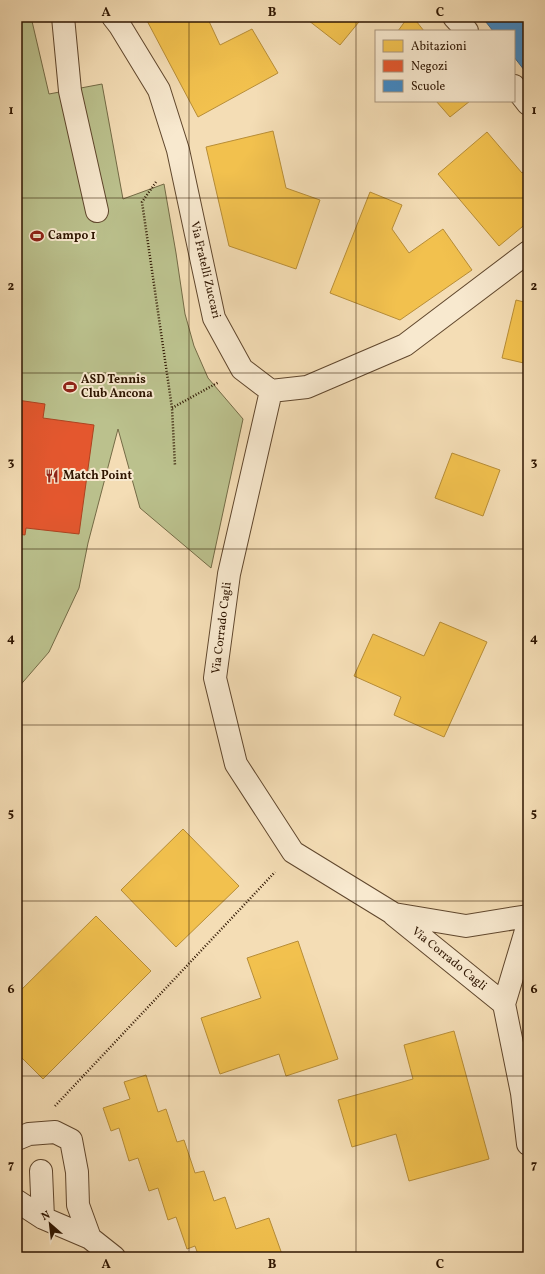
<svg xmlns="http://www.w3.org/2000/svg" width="545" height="1274" viewBox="0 0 545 1274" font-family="Vollkorn,serif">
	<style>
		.green { fill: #bbc18d; stroke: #746b46 }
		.homes { fill: #f2c14e; stroke: #b78d37 }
		.shops { fill: #e4572e; stroke: #ad4320 }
		.schools { fill: #3f88c5; stroke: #3a668a }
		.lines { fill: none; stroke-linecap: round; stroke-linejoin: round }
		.minor-casing { stroke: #60472d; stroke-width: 24 }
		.path { stroke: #2e1500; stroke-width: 2.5; stroke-dasharray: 1 2; stroke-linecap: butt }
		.minor { stroke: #f8e9cf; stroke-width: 22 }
		.grid { fill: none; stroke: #2e1500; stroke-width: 1; stroke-opacity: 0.55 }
		.labels { text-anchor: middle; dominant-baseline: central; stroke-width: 4; stroke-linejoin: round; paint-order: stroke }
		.poi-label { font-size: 12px; font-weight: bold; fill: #2e1500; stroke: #f8e9cf; text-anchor: start }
		.street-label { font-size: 12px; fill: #2e1500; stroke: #f8e9cf }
		.neatline { fill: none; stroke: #2e1500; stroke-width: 1.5 }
		.grid-label { font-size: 13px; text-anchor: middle; font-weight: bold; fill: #2e1500 }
	</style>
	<rect width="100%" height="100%" fill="#f4ddb5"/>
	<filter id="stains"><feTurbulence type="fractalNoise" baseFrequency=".005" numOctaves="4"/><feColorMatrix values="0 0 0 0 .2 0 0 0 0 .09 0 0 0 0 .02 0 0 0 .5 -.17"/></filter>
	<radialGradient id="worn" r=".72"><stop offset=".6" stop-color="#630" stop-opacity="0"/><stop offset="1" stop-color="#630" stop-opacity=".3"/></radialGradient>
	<path class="green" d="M 17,17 L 31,17 L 49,94 L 102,84 L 123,199 L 164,184 L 176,253 L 185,314 L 194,346 L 208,378 L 243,419 L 211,568 L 140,508 L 118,429 L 88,543 L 79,588 L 49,652 L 17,689 Z"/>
	<path class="homes" d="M 145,17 L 207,17 L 220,45 L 252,29 L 278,73 L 198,117 Z
		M 304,17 L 363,17 L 340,45 Z
		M 408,17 L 413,17 L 424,31 L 398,31 Z
		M 436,101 L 470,101 L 450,117 Z
		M 273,131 L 286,188 L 320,200 L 296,269 L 229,246 L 206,147 Z
		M 487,132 L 522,173 L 528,168 L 528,222 L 499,246 L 438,174 Z
		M 370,192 L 402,205 L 392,229 L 409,253 L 443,229 L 472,270 L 400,320 L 330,293 Z
		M 516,300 L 528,303 L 528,364 L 502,358 Z
		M 452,453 L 500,470 L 483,516 L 435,498 Z
		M 440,622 L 487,642 L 444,737 L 394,715 L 401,697 L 354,676 L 373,634 L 424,656 Z
		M 183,829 L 239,886 L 176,947 L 121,890 Z
		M 96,916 L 151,971 L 43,1079 L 17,1053 L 17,994 Z
		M 298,941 L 338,1059 L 286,1076 L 279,1054 L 220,1074 L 201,1018 L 261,998 L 247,958 Z
		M 454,1031 L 489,1159 L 409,1181 L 396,1134 L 352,1147 L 338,1100 L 413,1079 L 404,1045 Z
		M 146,1075 L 158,1112 L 166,1109 L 177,1142 L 184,1140 L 195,1173 L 204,1171 L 214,1201 L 225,1197 L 236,1229 L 269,1218 L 283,1257 L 199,1257 L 195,1246 L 187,1249 L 176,1217 L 168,1220 L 158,1188 L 149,1191 L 138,1158 L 129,1161 L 119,1128 L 111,1131 L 103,1108 L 130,1099 L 124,1082 Z"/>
	<path class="shops" d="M 17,400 L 45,404 L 43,418 L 94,425 L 79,534 L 26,528 L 25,535 L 17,534 Z"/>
	<path class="schools" d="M 482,17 L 528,17 L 528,75 L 514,57 L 514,31 L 493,31 Z"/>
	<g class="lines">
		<g class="minor-casing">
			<path id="minor" d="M 63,17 L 70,91 L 97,211
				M 113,17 L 120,26 L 159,90 L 178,150 L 214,318 L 242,369 L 271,391 L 307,387 L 405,345 L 528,252
				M 454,17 L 467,31
				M 514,86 L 528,104
				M 271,391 L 229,574 L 215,678 L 236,764 L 293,852 L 394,914 L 466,926 L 528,916
				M 394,915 L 504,1004 L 522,1093 L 528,1144
				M 504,1004 L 528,924
				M 17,1139 L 29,1134 L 55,1132 L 71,1140 L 77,1172 L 78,1205 L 90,1238
				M 41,1171 L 43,1218
				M 17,1201 L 43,1218 L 90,1238 L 114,1257"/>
		</g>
		<path class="path" d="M 156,182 L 142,202 L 172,408 L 175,466
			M 172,408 L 219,382
			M 55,1106 L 275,872"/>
		<use href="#minor" class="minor"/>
	</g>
	<path class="grid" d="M 189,17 L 189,1257M 356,17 L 356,1257M 17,198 L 528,198M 17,373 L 528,373M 17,549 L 528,549M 17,725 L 528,725M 17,901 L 528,901M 17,1076 L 528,1076"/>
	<defs>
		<g id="stadium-bare" transform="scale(1.08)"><path d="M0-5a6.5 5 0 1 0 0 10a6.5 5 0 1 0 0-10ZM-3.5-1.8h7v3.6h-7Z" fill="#8f2418" stroke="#f8e9cf" stroke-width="2.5" paint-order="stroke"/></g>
		<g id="restaurant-bare" transform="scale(1.08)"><path d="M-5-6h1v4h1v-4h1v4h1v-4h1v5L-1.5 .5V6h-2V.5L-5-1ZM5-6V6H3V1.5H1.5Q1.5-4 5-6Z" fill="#8f2418" stroke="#f8e9cf" stroke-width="2.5" paint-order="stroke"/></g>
	</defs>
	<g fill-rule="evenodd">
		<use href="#stadium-bare" x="37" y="236"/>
		<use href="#stadium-bare" x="70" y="387"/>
		<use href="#restaurant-bare" x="52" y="476"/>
	</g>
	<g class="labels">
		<g class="poi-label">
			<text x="48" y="236">Campo 1</text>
			<text x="81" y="380">ASD Tennis<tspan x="81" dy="14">Club Ancona</tspan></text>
			<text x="63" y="476">Match Point</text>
		</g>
		<g class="street-label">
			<text transform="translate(205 270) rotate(77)">Via Fratelli Zuccari</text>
			<text transform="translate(222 628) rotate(-83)">Via Corrado Cagli</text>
			<text transform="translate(449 959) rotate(39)">Via Corrado Cagli</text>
		</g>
	</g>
	<rect width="545" height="1274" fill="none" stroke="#f4ddb5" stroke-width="44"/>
	<rect x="375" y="30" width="140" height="72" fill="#f8e9cf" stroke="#a7947c"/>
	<rect x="383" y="40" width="20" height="12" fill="#f2c14e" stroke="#a7947c"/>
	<text x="411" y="50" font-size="12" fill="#2e1500">Abitazioni</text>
	<rect x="383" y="60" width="20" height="12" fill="#e4572e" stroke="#a7947c"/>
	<text x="411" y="70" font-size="12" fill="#2e1500">Negozi</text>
	<rect x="383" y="80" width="20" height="12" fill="#3f88c5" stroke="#a7947c"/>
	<text x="411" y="90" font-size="12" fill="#2e1500">Scuole</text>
	<g transform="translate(50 1224) rotate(332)" stroke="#f8e9cf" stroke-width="3" paint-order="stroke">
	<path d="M0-3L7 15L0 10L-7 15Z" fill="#2e1500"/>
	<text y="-6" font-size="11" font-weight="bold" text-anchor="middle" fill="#2e1500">N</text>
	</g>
	<rect x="22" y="22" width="501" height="1230" class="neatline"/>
	<g class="grid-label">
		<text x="106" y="16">A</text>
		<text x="272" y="16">B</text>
		<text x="440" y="16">C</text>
		<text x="11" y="114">1</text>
		<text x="534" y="114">1</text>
		<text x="11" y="290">2</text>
		<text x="534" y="290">2</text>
		<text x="11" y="466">3</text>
		<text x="534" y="466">3</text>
		<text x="11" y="642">4</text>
		<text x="534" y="642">4</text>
		<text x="11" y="817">5</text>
		<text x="534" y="817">5</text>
		<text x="11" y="993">6</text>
		<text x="534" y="993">6</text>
		<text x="11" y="1169">7</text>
		<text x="534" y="1169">7</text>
		<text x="106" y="1268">A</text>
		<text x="272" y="1268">B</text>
		<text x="440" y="1268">C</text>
	</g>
	<rect width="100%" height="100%" filter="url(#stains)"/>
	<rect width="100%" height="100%" fill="url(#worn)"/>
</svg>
